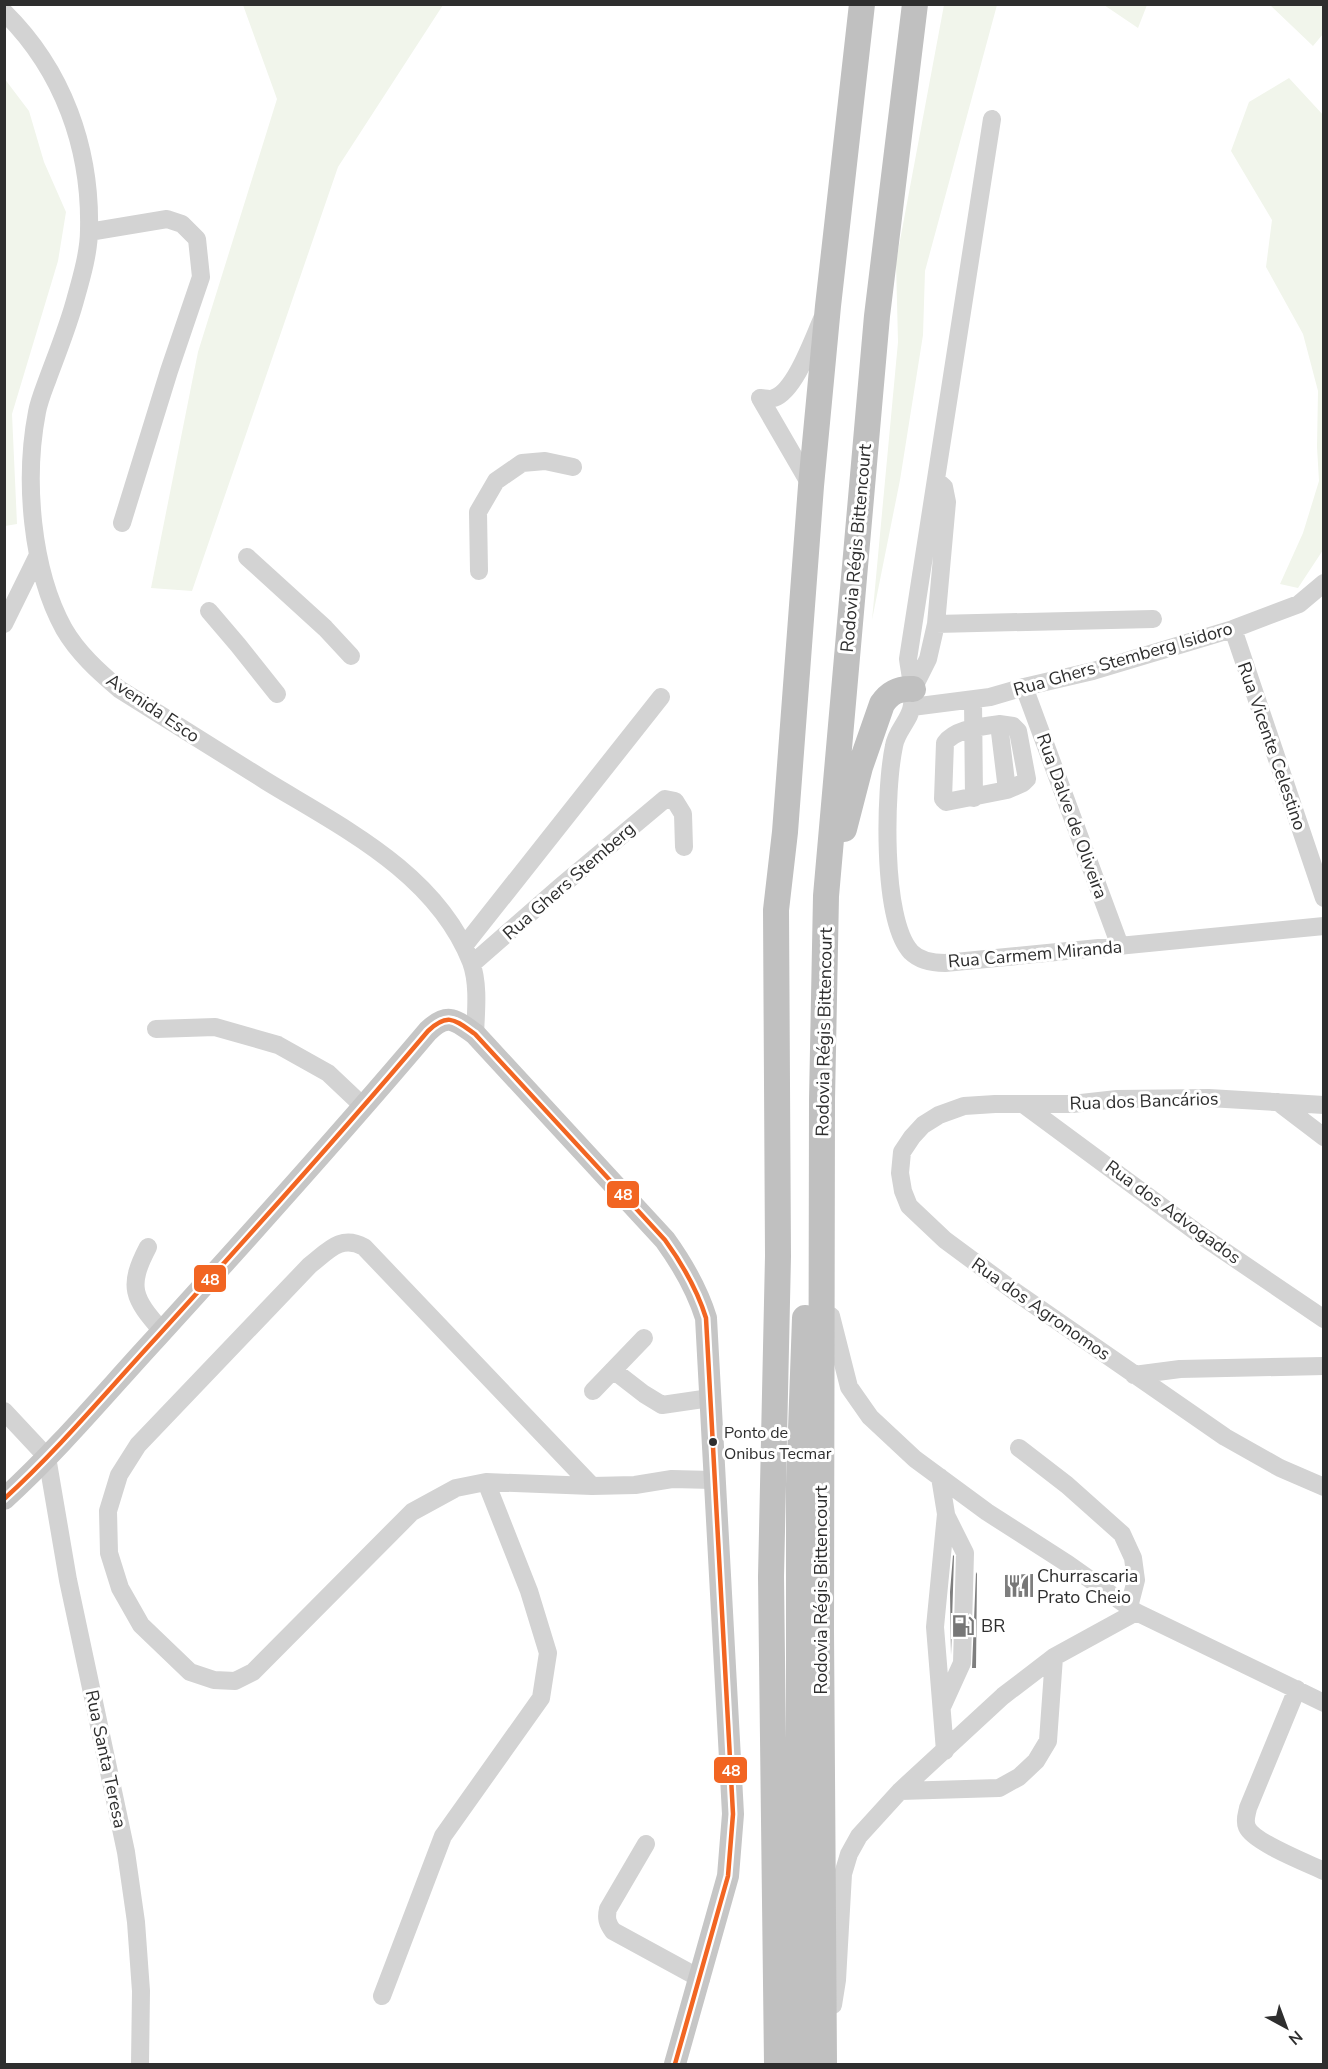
<svg xmlns="http://www.w3.org/2000/svg" width="1328" height="2069" viewBox="0 0 1328 2069" font-family="'Nunito Sans',sans-serif">
	<style>
		.green { fill: #f1f5eb }
		.building { fill: #7e7e7e }
		.lines { fill: none; stroke-linecap: round; stroke-linejoin: round }
		.minor { stroke: #d3d3d3; stroke-width: 18 }
		.major { stroke: #c6c6c6; stroke-width: 22 }
		.highway { stroke: #c0c0c0; stroke-width: 26 }
		.bus-1-casing { stroke: #fff; stroke-width: 9 }
		.bus-1 { stroke: #f26522; stroke-width: 4.5 }
		.bus-dot { fill: #2e2e2e; stroke: #fff; stroke-width: 2 }
		.labels { text-anchor: middle; dominant-baseline: central; stroke-width: 6; stroke-linejoin: round; paint-order: stroke }
		.bus-label { font-size: 16px; fill: #2e2e2e; stroke: #fff; text-anchor: start }
		.street-label { font-size: 18px; fill: #2e2e2e; stroke: #fff }
		.poi-label { font-size: 18px; fill: #2e2e2e; stroke: #fff; text-anchor: start }
		.line-badge { stroke: #fff; stroke-width: 2 }
		.badge-label { font-size: 16px; text-anchor: middle; font-weight: bold; fill: #fff }
	</style>
	<rect width="100%" height="100%" fill="#fff"/>
	<path class="green" d="M 243,5 L 443,5 L 338,167 L 192,591 L 151,588 L 198,352 L 277,99 Z
		M 944,5 L 997,5 L 925,271 L 923,335 L 900,480 L 872,620 L 898,342 L 896,262 Z
		M 1104,5 L 1147,5 L 1138,28 Z
		M 1270,5 L 1323,5 L 1323,34 L 1313,46 Z
		M 4,78 L 29,111 L 44,162 L 66,212 L 58,261 L 12,414 L 17,524 L 5,526 Z
		M 1289,78 L 1324,116 L 1323,550 L 1298,588 L 1280,584 L 1303,533 L 1319,481 L 1317,447 L 1318,391 L 1303,334 L 1266,267 L 1272,220 L 1231,151 L 1249,102 Z"/>
	<path class="building" d="M 953,1555 L 954,1556 L 951,1655 L 950,1592 Z
		M 976,1572 L 977,1574 L 976,1668 L 972,1668 Z
		M 1033,1574 L 1033,1597 L 1005,1597 L 1005,1575 Z"/>
	<g class="lines">
		<path class="minor" d="M 4,12 C 63,70 91,148 89,230 C 89,251 82,276 76,297 C 69,324 58,351 48,378 C 44,389 39,401 37,412 C 24,479 31,569 64,629 C 78,653 98,671 119,689 C 168,720 217,750 266,781 C 343,828 436,873 471,962 C 479,984 476,1011 475,1034
			M 992,119 L 908,659 C 910,674 914,689 912,705 C 911,719 896,731 894,746 C 885,788 881,920 911,952 C 920,961 933,963 945,963 L 1324,926
			M 89,232 L 167,219 L 182,224 L 197,239 L 201,277 L 169,371 L 122,523
			M 760,398 C 764,398 770,400 774,398 C 795,391 813,339 822,319
			M 760,398 L 811,486
			M 247,557 L 325,628 L 351,656
			M 479,571 L 478,512 L 496,481 L 522,463 L 545,461 L 573,467
			M 209,611 L 238,645 L 277,694
			M 4,624 L 38,555
			M 936,624 L 1153,619
			M 1233,629 L 1324,898
			M 1024,687 L 1120,946
			M 913,689 L 928,659 L 936,624 L 947,502 L 944,487 L 936,480
			M 973,700 L 974,798
			M 912,707 L 990,697 L 1024,687 L 1093,671 L 1233,629 L 1299,604 L 1324,583
			M 999,724 L 1007,790 L 946,802 L 943,799 L 945,743 C 956,728 982,727 999,724 Z
			M 999,724 L 1013,726 L 1018,731 L 1027,779 L 1023,783 L 1007,790
			M 464,946 L 661,697
			M 472,964 L 560,887 L 665,799 L 675,801 L 683,814 L 684,847
			M 156,1029 L 215,1027 L 278,1045 L 328,1073 L 364,1107
			M 1278,1102 L 1324,1137
			M 1023,1104 L 1199,1234 L 1324,1319
			M 1324,1105 L 1209,1098 L 1117,1099 L 1072,1104 L 995,1104 L 964,1106 L 939,1115 L 923,1125 L 912,1137 L 902,1152 L 900,1173 L 903,1191 L 909,1206 L 945,1240 L 1014,1291 L 1225,1437 L 1280,1468 L 1324,1487
			M 148,1247 C 127,1287 133,1298 162,1331
			M 831,1316 L 849,1387 L 870,1417 L 915,1459 L 987,1512 L 1068,1564 L 1136,1612 L 1324,1703
			M 613,1370 L 644,1394 L 662,1405 L 710,1398
			M 1134,1375 L 1180,1369 L 1324,1366
			M 593,1391 L 644,1338
			M 4,1411 L 47,1457 L 68,1580 L 126,1852 L 136,1922 L 141,1991 L 140,2064
			M 1019,1448 L 1067,1485 L 1122,1534 L 1133,1558 L 1136,1580 L 1129,1607
			M 940,1477 L 946,1514 L 935,1627 L 945,1751
			M 592,1486 L 364,1247 C 341,1234 328,1251 310,1265 L 138,1445 L 119,1475 L 108,1511 L 109,1553 L 120,1588 L 141,1625 L 190,1672 L 214,1680 L 235,1681 L 253,1672 L 412,1512 L 456,1488 L 486,1482 L 592,1486 L 635,1485 L 672,1479 L 713,1480
			M 1297,1689 L 1248,1808 C 1247,1814 1244,1820 1247,1827 C 1253,1842 1307,1863 1324,1871
			M 942,1707 L 962,1663 L 965,1553 L 946,1515
			M 900,1791 L 999,1788 L 1019,1777 L 1036,1761 L 1048,1741 L 1054,1657
			M 646,1844 L 608,1909 C 606,1918 607,1923 613,1931 L 701,1979
			M 382,1996 L 443,1836 L 541,1698 L 548,1653 L 529,1591 L 486,1482
			M 833,2005 L 837,1980 L 843,1874 L 849,1854 L 859,1836 L 900,1791 L 1003,1696 L 1054,1657 L 1136,1612"/>
		<path class="major" d="M 4,1499 C 59,1449 107,1391 157,1337 C 249,1236 340,1135 428,1031 C 448,1012 455,1020 475,1034 L 665,1240 C 683,1265 697,1289 706,1318 L 733,1814 L 728,1876 L 675,2064"/>
		<path class="highway" d="M 844,829 L 860,767 L 882,704 C 890,692 899,688 913,689
			M 777,2064 L 771,1577 L 778,1256 L 776,910 L 785,832 L 811,486 L 828,306 L 862,4
			M 799,2064 L 799,1485 L 805,1318
			M 824,2064 L 821,1630 L 822,1100 L 826,896 L 877,316 L 915,4"/>
		<g class="bus-1-casing">
			<path id="bus-1" d="M 4,1499 C 59,1449 107,1391 157,1337 C 249,1236 340,1135 428,1031 C 448,1012 455,1020 475,1034 L 665,1240 C 683,1265 697,1289 706,1318 L 733,1814 L 728,1876 L 675,2064"/>
		</g>
		<use href="#bus-1" class="bus-1"/>
	</g>
	<defs>
		<g id="restaurant-bare" transform="scale(1.8)"><path d="M-5-6h1v4h1v-4h1v4h1v-4h1v5L-1.5 .5V6h-2V.5L-5-1ZM5-6V6H3V1.5H1.5Q1.5-4 5-6Z" fill="#777" stroke="#fff" stroke-width="2.5" paint-order="stroke"/></g>
		<g id="fuel-bare" transform="scale(1.8)"><path d="M-5.5-6h7V0h2V4h1.3V-2.5L3-4.5l.8-.8L6-3V5H2.5V1h-1V6h-7ZM-4.2-4.7v3.2H.2V-4.7Z" fill="#777" stroke="#fff" stroke-width="2.5" paint-order="stroke"/></g>
	</defs>
	<g fill-rule="evenodd">
		<use href="#restaurant-bare" x="1019" y="1586"/>
		<use href="#fuel-bare" x="963" y="1626"/>
	</g>
	<circle class="bus-dot" cx="713" cy="1442" r="5"/>
	<g class="labels">
		<g class="bus-label">
			<text x="724" y="1433">Ponto de<tspan x="724" dy="21">Onibus Tecmar</tspan></text>
		</g>
		<g class="street-label">
			<text transform="translate(856 548) rotate(-85)">Rodovia Régis Bittencourt</text>
			<text transform="translate(1123 659) rotate(-16)">Rua Ghers Stemberg Isidoro</text>
			<text transform="translate(153 708) rotate(34)">Avenida Esco</text>
			<text transform="translate(1272 746) rotate(71)">Rua Vicente Celestino</text>
			<text transform="translate(1072 816) rotate(70)">Rua Dalve de Oliveira</text>
			<text transform="translate(569 881) rotate(-41)">Rua Ghers Stemberg</text>
			<text transform="translate(1035 954) rotate(-5)">Rua Carmem Miranda</text>
			<text transform="translate(824 1032) rotate(-89)">Rodovia Régis Bittencourt</text>
			<text transform="translate(1144 1101) rotate(-2)">Rua dos Bancários</text>
			<text transform="translate(1173 1212) rotate(36)">Rua dos Advogados</text>
			<text transform="translate(1041 1309) rotate(35)">Rua dos Agronomos</text>
			<text transform="translate(821 1590) rotate(-90)">Rodovia Régis Bittencourt</text>
			<text transform="translate(106 1759) rotate(78)">Rua Santa Teresa</text>
		</g>
		<g class="poi-label">
			<text x="1037" y="1576">Churrascaria<tspan x="1037" dy="21">Prato Cheio</tspan></text>
			<text x="981" y="1626">BR</text>
		</g>
	</g>
	<g class="line-badge">
		<rect x="606" y="1180" width="34" height="29" rx="6" fill="#f26522"/>
		<rect x="193" y="1264" width="34" height="29" rx="6" fill="#f26522"/>
		<rect x="713" y="1756" width="35" height="28" rx="6" fill="#f26522"/>
	</g>
	<g class="badge-label">
		<text x="623" y="1200">48</text>
		<text x="210" y="1285">48</text>
		<text x="731" y="1776">48</text>
	</g>
	<rect width="1328" height="2069" fill="none" stroke="#2e2e2e" stroke-width="12"/>
	<g transform="translate(1286 2027) rotate(139)" stroke="#ffffff" stroke-width="4.5" paint-order="stroke">
	<path d="M0-4.5L10 22L0 15L-10 22Z" fill="#2e2e2e"/>
	<text y="-9" font-size="16" font-weight="bold" text-anchor="middle" fill="#2e2e2e">N</text>
	</g>
</svg>
